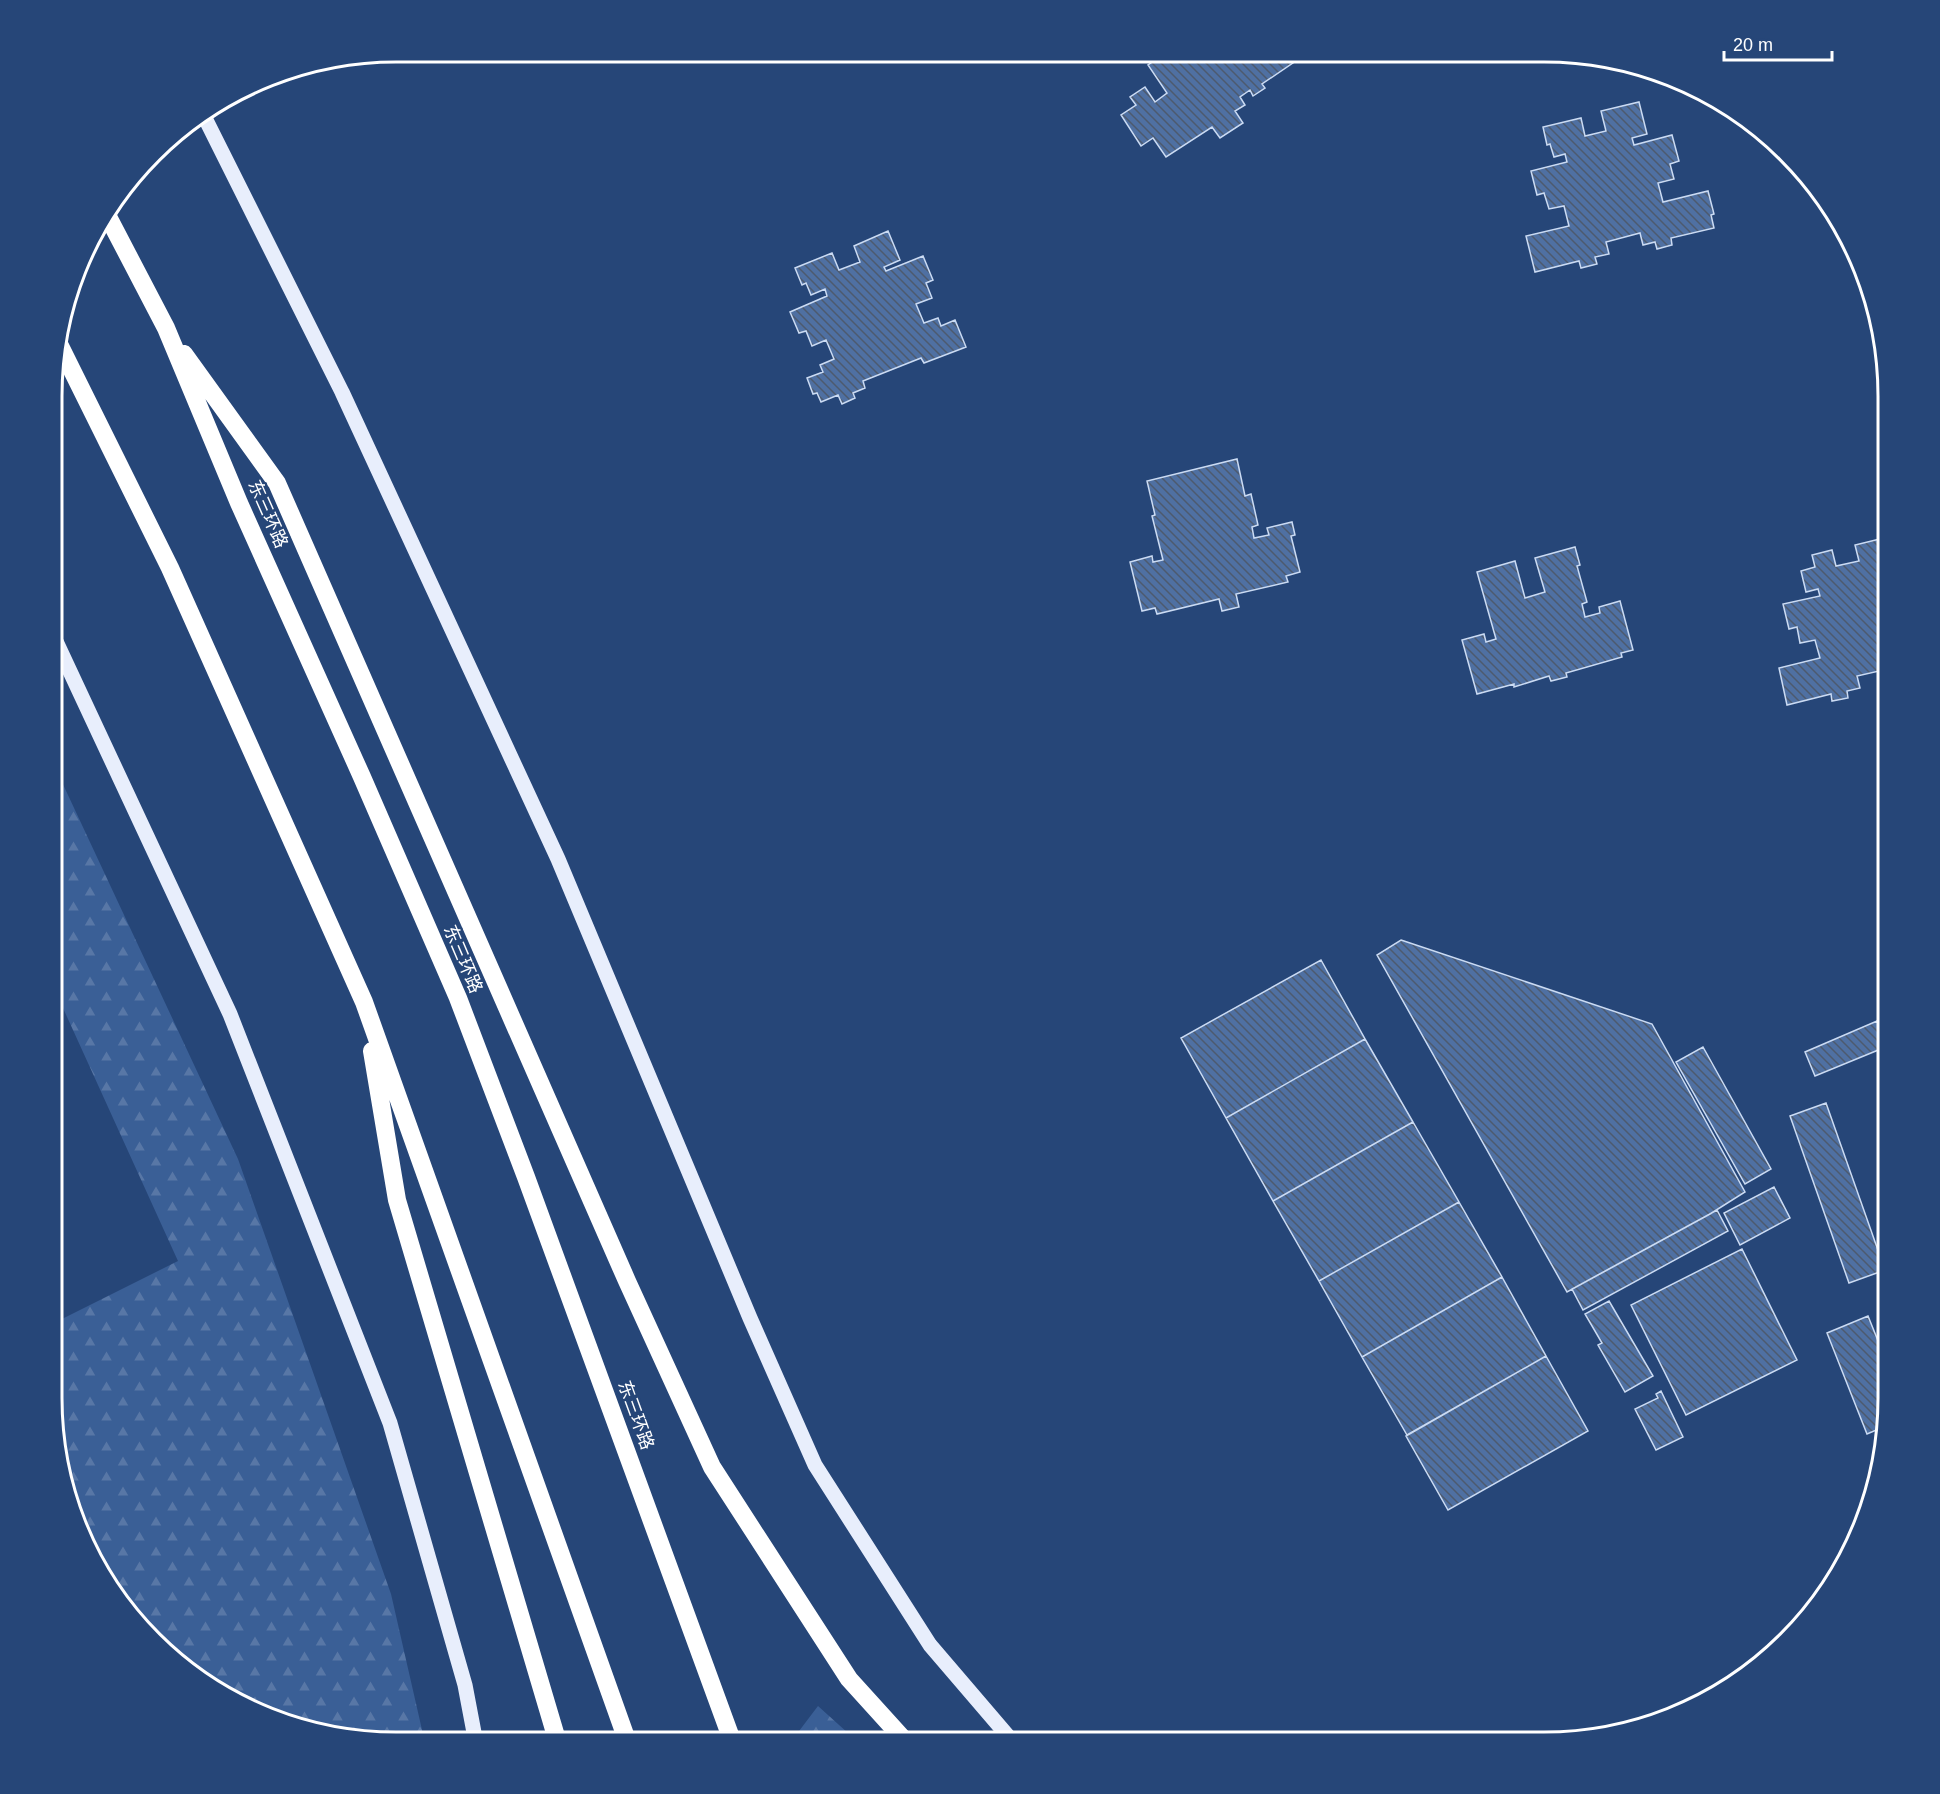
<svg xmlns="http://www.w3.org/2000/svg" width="1940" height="1794" viewBox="0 0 1940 1794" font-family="Helvetica,'Noto Sans SC',sans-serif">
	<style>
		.forest { fill: url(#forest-firs) }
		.building { fill: url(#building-back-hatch); stroke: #cbdbf3; stroke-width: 1.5 }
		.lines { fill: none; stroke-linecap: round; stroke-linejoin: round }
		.major { stroke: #e8eefc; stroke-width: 15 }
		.highway { stroke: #fff; stroke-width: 18 }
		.labels { text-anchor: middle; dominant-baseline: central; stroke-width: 4.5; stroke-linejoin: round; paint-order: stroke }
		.street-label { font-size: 18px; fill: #fff; stroke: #264678 }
		.rim { fill: none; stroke: #fff; stroke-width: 3 }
	</style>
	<defs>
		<pattern id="forest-firs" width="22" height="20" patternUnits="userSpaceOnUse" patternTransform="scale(1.5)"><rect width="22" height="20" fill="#3a5f96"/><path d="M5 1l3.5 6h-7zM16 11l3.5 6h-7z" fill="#5877a6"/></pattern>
		<pattern id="building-back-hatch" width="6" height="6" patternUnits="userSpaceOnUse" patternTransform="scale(1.5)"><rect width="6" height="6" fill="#4f70a2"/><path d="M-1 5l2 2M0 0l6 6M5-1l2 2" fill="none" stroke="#4d5a6e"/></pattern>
	</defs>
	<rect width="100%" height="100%" fill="#264678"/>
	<path class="forest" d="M 53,763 L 238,1159 L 391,1594 L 425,1743 L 395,1743 L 328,1736 L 244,1708 L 136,1625 L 77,1530 L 52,1421 L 52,1324 L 178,1261 L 53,986 Z
		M 818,1706 L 859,1743 L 790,1743 Z"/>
	<path class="building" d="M 1160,51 L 1309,52 L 1262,84 L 1265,88 L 1253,96 L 1250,90 L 1240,97 L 1245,105 L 1235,111 L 1243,123 L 1220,138 L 1212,127 L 1166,157 L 1153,138 L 1141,146 L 1121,115 L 1136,105 L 1130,97 L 1145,87 L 1155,102 L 1167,93 L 1148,65 L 1162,55 Z
		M 1639,102 L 1647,134 L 1632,138 L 1634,145 L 1672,135 L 1679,161 L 1670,164 L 1674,179 L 1658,183 L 1663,202 L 1708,191 L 1714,214 L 1711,215 L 1714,228 L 1671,238 L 1672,245 L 1657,249 L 1655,242 L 1643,245 L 1640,233 L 1606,242 L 1609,254 L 1595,257 L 1597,264 L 1581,268 L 1579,261 L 1535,272 L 1526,236 L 1569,226 L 1564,206 L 1549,209 L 1544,193 L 1537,195 L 1531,171 L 1567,162 L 1565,154 L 1554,157 L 1550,144 L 1547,145 L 1543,127 L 1581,118 L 1585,136 L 1606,131 L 1601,111 Z
		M 888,231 L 900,260 L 884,267 L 886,271 L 923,256 L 933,280 L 926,283 L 932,298 L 916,304 L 924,323 L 938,318 L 941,326 L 955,320 L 966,347 L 924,363 L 921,358 L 863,381 L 865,388 L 853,393 L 855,398 L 842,404 L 838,395 L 821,402 L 817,393 L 813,394 L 807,378 L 823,372 L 820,365 L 834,359 L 826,340 L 812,346 L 806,331 L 799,333 L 790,312 L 827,296 L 825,289 L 811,295 L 806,283 L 802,285 L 795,268 L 832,253 L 839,270 L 860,262 L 854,246 Z
		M 1237,459 L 1245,496 L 1251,494 L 1258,525 L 1252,527 L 1254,538 L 1269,535 L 1267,528 L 1292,522 L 1295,535 L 1291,536 L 1300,572 L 1286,576 L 1288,582 L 1236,594 L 1239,607 L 1222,611 L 1219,599 L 1157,614 L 1155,608 L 1142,611 L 1130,562 L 1152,556 L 1153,562 L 1163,560 L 1152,516 L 1155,515 L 1147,481 Z
		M 1888,537 L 1888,571 L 1884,572 L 1885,578 L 1888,578 L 1888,669 L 1857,676 L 1860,688 L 1847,691 L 1848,698 L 1832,701 L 1831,694 L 1787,705 L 1779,668 L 1820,658 L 1815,640 L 1800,643 L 1797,627 L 1789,629 L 1783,604 L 1820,596 L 1818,589 L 1806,592 L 1801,571 L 1815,567 L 1812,555 L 1832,550 L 1836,566 L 1859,561 L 1855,545 Z
		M 1575,547 L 1580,565 L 1577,566 L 1587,602 L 1582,604 L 1585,617 L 1600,613 L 1599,607 L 1620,601 L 1633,650 L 1621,653 L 1622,657 L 1566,673 L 1567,677 L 1551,681 L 1549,676 L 1514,687 L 1514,684 L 1477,694 L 1462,640 L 1484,634 L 1486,642 L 1496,639 L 1477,572 L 1515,561 L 1525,598 L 1545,592 L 1535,558 Z
		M 1401,940 L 1652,1024 L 1745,1192 L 1710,1214 L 1567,1292 L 1377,955 Z
		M 1321,960 L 1365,1039 L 1226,1118 L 1181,1038 Z
		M 1889,1016 L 1889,1045 L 1888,1046 L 1877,1021 Z
		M 1877,1021 L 1888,1046 L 1815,1076 L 1805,1052 Z
		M 1365,1039 L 1413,1122 L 1273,1201 L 1226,1118 Z
		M 1703,1047 L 1771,1169 L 1745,1184 L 1676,1062 Z
		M 1826,1103 L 1885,1270 L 1849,1283 L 1790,1116 Z
		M 1413,1122 L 1459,1202 L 1319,1281 L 1273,1201 Z
		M 1774,1187 L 1790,1218 L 1740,1245 L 1724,1213 Z
		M 1459,1202 L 1502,1277 L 1362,1357 L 1319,1281 Z
		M 1717,1210 L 1728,1231 L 1583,1310 L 1572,1289 Z
		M 1742,1249 L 1797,1360 L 1686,1415 L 1631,1305 Z
		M 1502,1277 L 1546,1356 L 1407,1435 L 1362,1357 Z
		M 1609,1301 L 1653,1376 L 1625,1392 L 1598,1345 L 1602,1343 L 1585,1314 Z
		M 1868,1316 L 1889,1368 L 1889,1399 L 1886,1426 L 1867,1434 L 1827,1333 Z
		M 1546,1356 L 1588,1431 L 1448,1510 L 1406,1436 Z
		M 1661,1391 L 1683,1437 L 1656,1450 L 1635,1409 L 1658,1398 L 1656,1394 Z"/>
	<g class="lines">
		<path class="major" d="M 204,116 L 342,392 L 558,859 L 750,1318 L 815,1465 L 930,1645 L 1014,1743
			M 53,635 L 230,1014 L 390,1423 L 465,1685 L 476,1743"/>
		<path class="highway" d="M 106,213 L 166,328 L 239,503 L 362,777 L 458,998 L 526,1177 L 733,1743
			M 57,340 L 170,568 L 364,1002 L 628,1743
			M 184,354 L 277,483 L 627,1281 L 712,1467 L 849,1679 L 907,1743
			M 372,1051 L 397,1200 L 558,1743"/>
	</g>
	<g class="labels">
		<g class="street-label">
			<text transform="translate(268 514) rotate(66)">东三环路</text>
			<text transform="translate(463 959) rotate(67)">东三环路</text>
			<text transform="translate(636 1415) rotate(70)">东三环路</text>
		</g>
	</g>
	<path d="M0 0H1940V1794H0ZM396 62H1544A334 334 0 0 1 1878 396V1398A334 334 0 0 1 1544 1732H396A334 334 0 0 1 62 1398V396A334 334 0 0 1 396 62Z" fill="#264678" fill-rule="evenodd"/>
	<path class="rim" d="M396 62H1544A334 334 0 0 1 1878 396V1398A334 334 0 0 1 1544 1732H396A334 334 0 0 1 62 1398V396A334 334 0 0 1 396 62Z"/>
	<path d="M1724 51v9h108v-9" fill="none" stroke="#ffffff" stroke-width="3"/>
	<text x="1733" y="51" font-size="18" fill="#ffffff" stroke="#264678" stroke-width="4.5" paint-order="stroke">20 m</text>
</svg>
